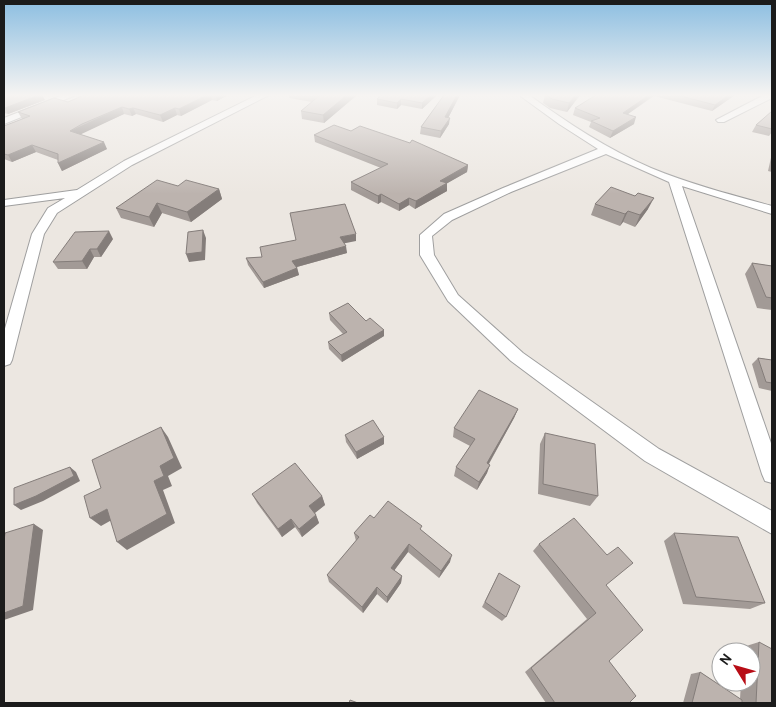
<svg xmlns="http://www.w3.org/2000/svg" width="776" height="707" viewBox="0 0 776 707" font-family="Overpass,sans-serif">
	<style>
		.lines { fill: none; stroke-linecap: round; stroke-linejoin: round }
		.street-casing { stroke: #9f9f9f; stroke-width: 2 }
		.street { fill: #fff; fill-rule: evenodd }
		.wall { fill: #a29a96 }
		.shaded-wall { fill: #847d7a }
		.building { fill: #bcb3ae; stroke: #847d7a }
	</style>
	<rect width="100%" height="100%" fill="#ece7e1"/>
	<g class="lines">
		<g class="street-casing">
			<path id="street" d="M 63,95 L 76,95 L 4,124 L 4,118 Z
				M 257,95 L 269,95 L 132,165 L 57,213 L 44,234 L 12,360 L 10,364 L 4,366 L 4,332 L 32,234 L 48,208 L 65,198 L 4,206 L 4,200 L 77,190 L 124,161 Z
				M 519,95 L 529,95 C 568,123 607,149 651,168 C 690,184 732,195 772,206 L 772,214 L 682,186 L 772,446 L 772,483 L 765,481 L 762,474 L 669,182 L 606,154 L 511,192 L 452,220 L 432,236 L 434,255 L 458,295 L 523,353 L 659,449 L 772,511 L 772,534 L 645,461 L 511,361 L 448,301 L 420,255 L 420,235 L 444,214 L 503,188 L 598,149 L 559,124 Z
				M 764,95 L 772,95 L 772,98 L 724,122 L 718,122 L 716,120 Z"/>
		</g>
		<use href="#street" class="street"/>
	</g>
	<path class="wall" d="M 4,95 L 45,100 L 8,114 L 4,113 Z
		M 84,95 L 228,95 L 217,101 L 212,100 L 181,116 L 177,115 L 163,122 L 136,114 L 132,116 L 124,114 L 86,131 L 80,134 L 107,149 L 62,171 L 58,163 L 58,160 L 36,152 L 12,162 L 4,159 L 4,126 L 22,119 L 18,112 L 68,102 Z
		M 289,95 L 357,95 L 324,123 L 302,119 L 301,111 L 312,102 L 289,98 Z
		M 381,95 L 437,95 L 422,109 L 401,105 L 397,109 L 377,105 L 377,99 Z
		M 444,95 L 460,95 L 448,118 L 449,124 L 440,138 L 420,134 L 421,127 Z
		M 545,95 L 580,95 L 567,112 L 550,108 L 543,103 Z
		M 596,95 L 735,95 L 712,111 L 654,96 L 628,114 L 634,124 L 610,138 L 589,127 L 591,122 L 573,115 L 575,108 Z
		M 772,111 L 772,132 L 769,136 L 752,132 L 756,125 Z
		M 351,131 L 468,165 L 467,172 L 447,183 L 447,191 L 415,209 L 409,205 L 399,211 L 381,202 L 378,204 L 351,190 L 351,182 L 381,168 L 315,142 L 314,135 Z
		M 772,153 L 772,172 L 768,171 Z
		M 178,186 L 219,189 L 222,199 L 191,222 L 162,213 L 154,227 L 121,218 L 116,208 Z
		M 595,204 L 648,209 L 635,227 L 623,222 L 620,226 L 591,215 Z
		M 113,239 L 101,257 L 94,257 L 87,269 L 58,269 L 53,262 Z
		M 356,241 L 344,243 L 347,253 L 297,267 L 299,275 L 264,288 L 248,265 L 246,258 L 262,257 Z
		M 752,263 L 772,266 L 772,310 L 757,308 L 745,274 Z
		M 329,313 L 366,321 L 384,330 L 384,336 L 342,362 L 329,349 L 328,342 L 343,334 L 330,320 Z
		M 758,358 L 772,360 L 772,391 L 759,388 L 752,364 Z
		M 518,409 L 514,418 L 489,464 L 487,473 L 477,490 L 454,476 L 456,467 L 470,446 L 453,437 L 454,428 Z
		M 545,433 L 598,496 L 590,506 L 538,494 L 540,444 Z
		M 345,435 L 384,437 L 384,444 L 357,459 L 346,442 Z
		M 252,494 L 322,496 L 325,505 L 315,513 L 316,515 L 319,523 L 302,537 L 295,527 L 282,537 L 257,503 Z
		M 374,518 L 421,530 L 450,562 L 439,578 L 408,552 L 394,570 L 402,576 L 401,583 L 387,603 L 377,594 L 363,613 L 329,582 L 327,575 L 356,541 L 354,533 Z
		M 674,533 L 765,603 L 750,609 L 683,604 L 664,541 Z
		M 539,544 L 606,585 L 609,661 L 629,703 L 546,703 L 525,672 L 587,619 L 533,551 Z
		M 499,573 L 506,617 L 502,621 L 482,607 Z
		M 759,642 L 772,703 L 683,703 L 691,674 L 700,672 L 740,699 L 741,682 L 751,682 L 751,652 L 743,652 L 743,647 Z"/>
	<path class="shaded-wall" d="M 39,95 L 42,95 L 45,100 L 8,114 L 5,108 Z
		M 207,95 L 211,95 L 212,100 L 181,116 L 179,109 Z
		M 216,95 L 228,95 L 217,101 Z
		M 347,95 L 357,95 L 324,123 L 323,115 Z
		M 431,95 L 437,95 L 422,109 L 422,103 Z
		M 457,95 L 460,95 L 445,124 L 445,117 Z
		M 576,95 L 580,95 L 567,112 L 569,103 Z
		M 649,95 L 654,95 L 621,119 L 623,113 Z
		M 729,95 L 735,95 L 712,111 L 715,105 Z
		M 401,99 L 401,105 L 397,109 L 397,103 Z
		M 122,107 L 124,114 L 73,138 L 70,131 Z
		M 133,108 L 136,114 L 132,116 L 129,109 Z
		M 175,108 L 177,115 L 163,122 L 160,115 Z
		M 636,117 L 634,124 L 610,138 L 613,131 Z
		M 450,118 L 449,124 L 440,138 L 441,131 Z
		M 104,142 L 107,149 L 62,171 L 58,163 Z
		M 32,145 L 36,152 L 12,162 L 8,155 Z
		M 468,165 L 467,172 L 439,188 L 440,181 Z
		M 447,183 L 447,191 L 415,209 L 416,201 Z
		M 219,189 L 222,199 L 191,222 L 187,212 Z
		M 381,194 L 381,202 L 378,204 L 378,196 Z
		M 409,198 L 409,205 L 399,211 L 399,204 Z
		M 654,198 L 648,209 L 635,227 L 640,215 Z
		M 157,203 L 162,213 L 154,227 L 149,217 Z
		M 628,211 L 623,222 L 620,226 L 625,214 Z
		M 203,230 L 206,238 L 205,260 L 189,262 L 186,254 Z
		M 109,231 L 113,239 L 101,257 L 97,249 Z
		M 356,234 L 356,241 L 341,244 L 340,237 Z
		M 346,246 L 347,253 L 293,268 L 292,261 Z
		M 90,249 L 94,257 L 87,269 L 82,261 Z
		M 297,268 L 299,275 L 264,288 L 263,282 Z
		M 384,330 L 384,336 L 342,362 L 341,355 Z
		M 518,409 L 514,418 L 484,472 L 487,463 Z
		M 161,427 L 168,437 L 182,468 L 168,476 L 172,486 L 163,490 L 175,523 L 127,550 L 117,542 L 154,481 L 160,466 Z
		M 384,437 L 384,444 L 357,459 L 356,452 Z
		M 490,465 L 487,473 L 477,490 L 479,482 Z
		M 70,467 L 76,472 L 80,481 L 43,501 L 21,510 L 14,505 Z
		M 322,496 L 325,505 L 312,515 L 309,506 Z
		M 107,509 L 117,517 L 101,526 L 90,518 Z
		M 316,515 L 319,523 L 302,537 L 299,529 Z
		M 291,519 L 295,527 L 282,537 L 278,529 Z
		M 34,524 L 43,530 L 33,610 L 4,620 L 4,613 Z
		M 409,544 L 408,552 L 391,575 L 391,568 Z
		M 452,555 L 450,562 L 439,578 L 441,571 Z
		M 402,576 L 401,583 L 387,603 L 387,597 Z
		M 377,587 L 377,594 L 363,613 L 362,607 Z"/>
	<path class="building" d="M 4,95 L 39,95 L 5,108 L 4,108 Z
		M 84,95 L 207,95 L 179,109 L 175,108 L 160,115 L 133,108 L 129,109 L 122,107 L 82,124 L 70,131 L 104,142 L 58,163 L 58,154 L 32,145 L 8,155 L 4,154 L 4,126 L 30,116 L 18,112 L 54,98 L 68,102 Z
		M 320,95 L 319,95 L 347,95 L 323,115 L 301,111 Z
		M 381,95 L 431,95 L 422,103 L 401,99 L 397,103 L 377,99 Z
		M 444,95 L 457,95 L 445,117 L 450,118 L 441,131 L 421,127 Z
		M 547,95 L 576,95 L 569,103 L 552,99 Z
		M 596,95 L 649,95 L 623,113 L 636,117 L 613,131 L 591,121 L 600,118 L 575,108 Z
		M 677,95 L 729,95 L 715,105 Z
		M 772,111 L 772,129 L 756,125 Z
		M 334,125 L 351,131 L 360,126 L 410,143 L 412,140 L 468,165 L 440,181 L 447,183 L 416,201 L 409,198 L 399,204 L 381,194 L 378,196 L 351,182 L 388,164 L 314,135 Z
		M 157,180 L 178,186 L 186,180 L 219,189 L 187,212 L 157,203 L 149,217 L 116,208 Z
		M 611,187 L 635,196 L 638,193 L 654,198 L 640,215 L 628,211 L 625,214 L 595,204 Z
		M 345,204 L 356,234 L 340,237 L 346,246 L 292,261 L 297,268 L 263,282 L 246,258 L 262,257 L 260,247 L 296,240 L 290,213 Z
		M 203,230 L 202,252 L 186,254 L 188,232 Z
		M 109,231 L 97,249 L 90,249 L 82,261 L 53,262 L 75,232 Z
		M 752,263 L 772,266 L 772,298 L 766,297 Z
		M 348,303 L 366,321 L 370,318 L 384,330 L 341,355 L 328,342 L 347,332 L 329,313 Z
		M 758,358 L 772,360 L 772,383 L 766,382 Z
		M 479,390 L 518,409 L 487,463 L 490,465 L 479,482 L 456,467 L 475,439 L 454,428 Z
		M 373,420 L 384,437 L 356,452 L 345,435 Z
		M 161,427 L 174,458 L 160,466 L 164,476 L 154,481 L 167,514 L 117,542 L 107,509 L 90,518 L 84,496 L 101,488 L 92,460 Z
		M 545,433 L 595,444 L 598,496 L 543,484 Z
		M 295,463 L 322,496 L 309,506 L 316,515 L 299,529 L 291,519 L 278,529 L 252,494 Z
		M 70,467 L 74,476 L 36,496 L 14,505 L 14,488 Z
		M 388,501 L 422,526 L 420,529 L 452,555 L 441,571 L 409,544 L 391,568 L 402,576 L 387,597 L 377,587 L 362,607 L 327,575 L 359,537 L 354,533 L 370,515 L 374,518 Z
		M 574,518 L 607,555 L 618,547 L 633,563 L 606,585 L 643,630 L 609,661 L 636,696 L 629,703 L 555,703 L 531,668 L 596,613 L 539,544 Z
		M 34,524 L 23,606 L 4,613 L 4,541 L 5,533 Z
		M 674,533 L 738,537 L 765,603 L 696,597 Z
		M 499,573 L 520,586 L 506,617 L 485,602 Z
		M 759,642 L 772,649 L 772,703 L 756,703 Z
		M 700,672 L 742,700 L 742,703 L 692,703 Z
		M 350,700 L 358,703 L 349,703 Z"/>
	<linearGradient id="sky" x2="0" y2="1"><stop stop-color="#8cbee1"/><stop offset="0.49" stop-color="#f6f4f2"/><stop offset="1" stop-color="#f6f4f2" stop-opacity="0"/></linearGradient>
	<rect width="776" height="194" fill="url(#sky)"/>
	<rect width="776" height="707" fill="none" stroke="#1b1b1b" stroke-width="10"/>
	<g transform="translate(736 667) rotate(307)"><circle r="24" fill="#ffffff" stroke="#a4a4a4"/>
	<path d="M0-4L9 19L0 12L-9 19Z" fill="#b80d16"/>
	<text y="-8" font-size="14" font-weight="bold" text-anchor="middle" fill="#1b1b1b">N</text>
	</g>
</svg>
